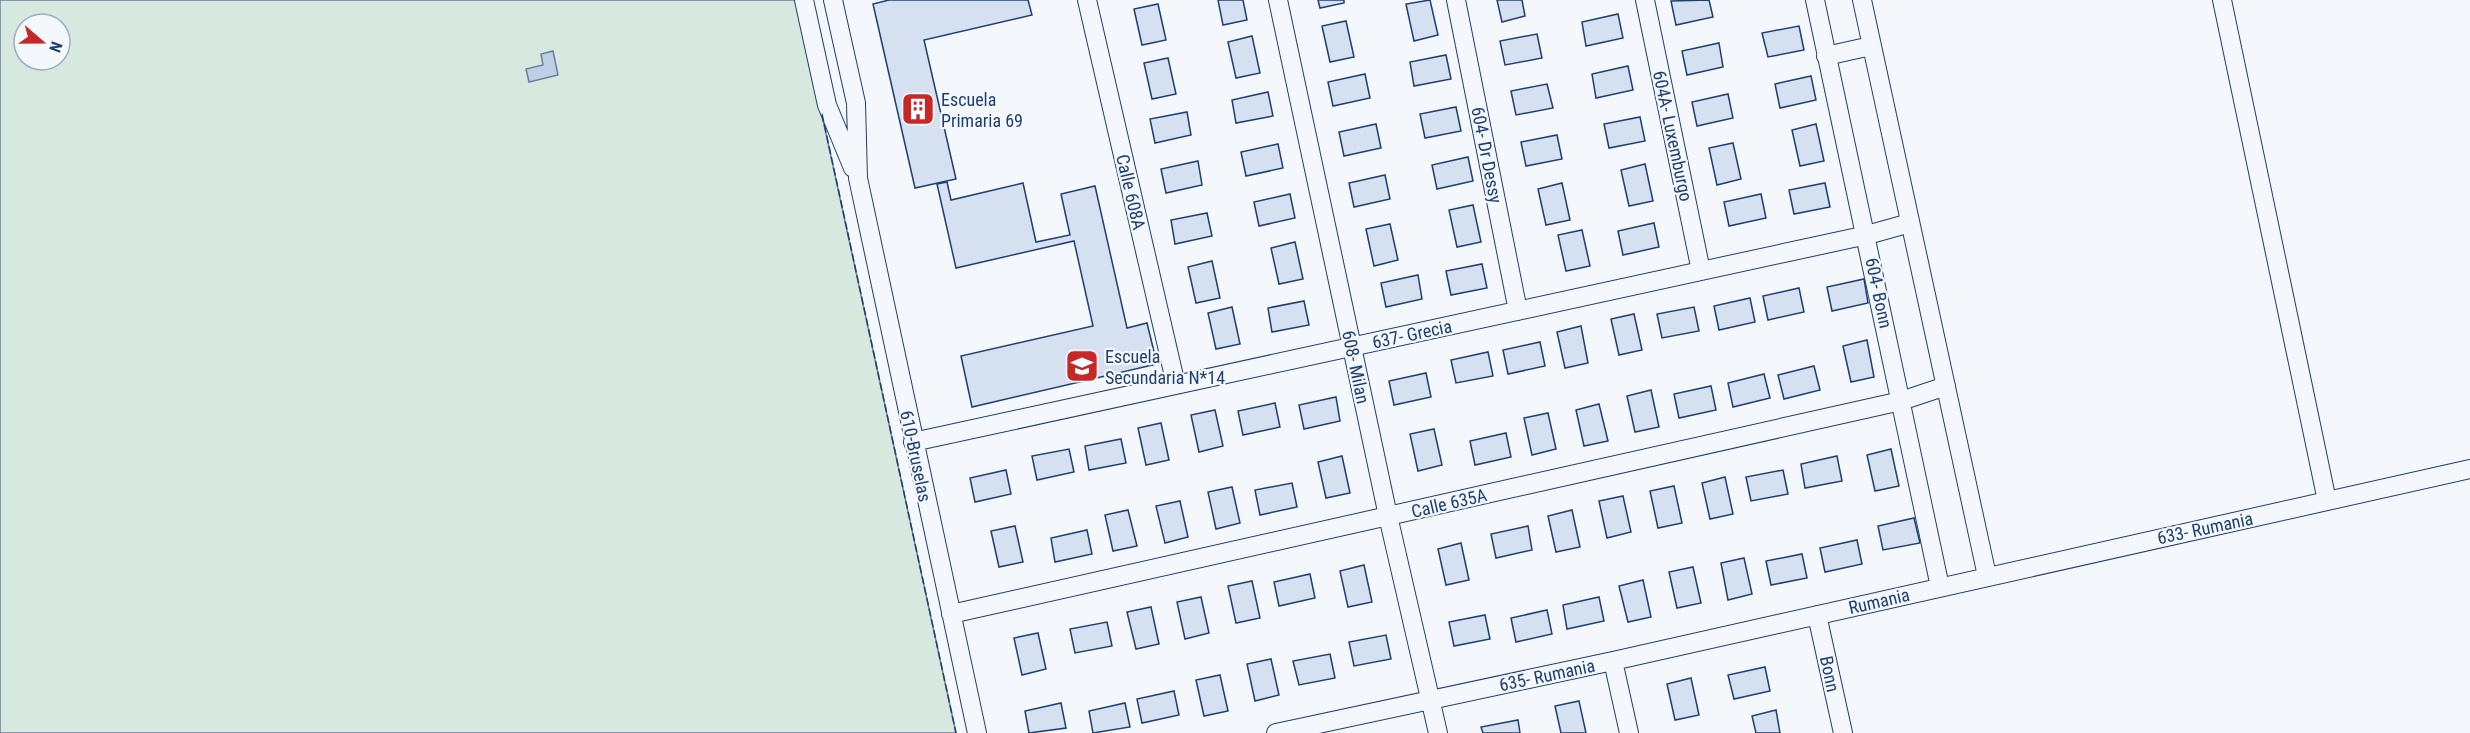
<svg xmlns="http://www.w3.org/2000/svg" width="2470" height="733" viewBox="0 0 2470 733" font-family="'Roboto Condensed',sans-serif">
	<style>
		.green { fill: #d7e8df; stroke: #687fa3; stroke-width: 1.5; fill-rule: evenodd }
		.water { fill: #bed0e5; stroke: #687fa3; stroke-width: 1.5 }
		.building { fill: #d5e0f0; stroke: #1d3f73; stroke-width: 1.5 }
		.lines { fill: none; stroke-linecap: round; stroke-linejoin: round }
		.minor-casing { stroke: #1d3f73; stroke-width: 20 }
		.minor { stroke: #f4f7fb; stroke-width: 18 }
		.fence { stroke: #1d3f73; stroke-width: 1.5; stroke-dasharray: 8 3; stroke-linecap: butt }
		.labels { text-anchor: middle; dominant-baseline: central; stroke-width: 4.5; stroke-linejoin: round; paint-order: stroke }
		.poi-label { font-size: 18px; fill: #1d3f73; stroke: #f4f7fb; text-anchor: start }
		.street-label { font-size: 18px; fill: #1d3f73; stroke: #f4f7fb }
	</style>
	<rect width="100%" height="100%" fill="#f4f7fb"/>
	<path class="green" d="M 0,0 L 797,0 L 956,733 L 0,733 ZM 24,24 L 60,24 L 60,60 L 24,60 Z"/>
	<path class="water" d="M 553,51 L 558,75 L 529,82 L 526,69 L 543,65 L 541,54 Z"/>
	<path class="building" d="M 889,0 L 1028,0 L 1032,15 L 924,40 L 956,179 L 915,188 L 873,4 Z
		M 1218,0 L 1243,0 L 1247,20 L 1223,25 Z
		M 1318,0 L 1344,0 L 1344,3 L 1320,8 Z
		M 1430,0 L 1438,35 L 1414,41 L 1406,4 Z
		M 1497,0 L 1522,0 L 1525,16 L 1502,22 Z
		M 1709,0 L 1713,17 L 1676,25 L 1671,1 Z
		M 1158,4 L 1166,40 L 1142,45 L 1134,9 Z
		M 1618,14 L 1623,38 L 1586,46 L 1582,22 Z
		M 1346,21 L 1354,57 L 1330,62 L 1322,26 Z
		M 1799,26 L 1804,50 L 1768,57 L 1762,33 Z
		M 1537,34 L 1542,58 L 1505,65 L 1500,41 Z
		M 1252,36 L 1260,73 L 1236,78 L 1228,42 Z
		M 1719,43 L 1723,67 L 1687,75 L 1682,51 Z
		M 1446,55 L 1451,79 L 1414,86 L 1410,62 Z
		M 1168,58 L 1176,94 L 1152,99 L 1144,63 Z
		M 1628,66 L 1633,90 L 1596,98 L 1592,74 Z
		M 1365,74 L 1370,98 L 1333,106 L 1328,82 Z
		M 1811,76 L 1816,100 L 1780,108 L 1775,84 Z
		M 1547,84 L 1553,108 L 1516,115 L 1511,91 Z
		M 1268,92 L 1273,116 L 1236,123 L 1232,100 Z
		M 1728,94 L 1733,118 L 1697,126 L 1692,102 Z
		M 1456,107 L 1461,131 L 1425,138 L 1420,114 Z
		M 1187,112 L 1191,135 L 1155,143 L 1150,119 Z
		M 1640,117 L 1645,141 L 1609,148 L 1604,124 Z
		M 1376,124 L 1381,148 L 1344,156 L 1339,132 Z
		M 1816,124 L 1824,161 L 1800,166 L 1792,130 Z
		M 1557,135 L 1562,159 L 1526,166 L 1521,142 Z
		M 1733,143 L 1741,179 L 1717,185 L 1709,148 Z
		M 1278,144 L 1283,168 L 1246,176 L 1241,152 Z
		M 1468,157 L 1473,181 L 1437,189 L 1432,165 Z
		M 1198,161 L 1202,185 L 1166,193 L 1161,169 Z
		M 1645,164 L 1653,201 L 1629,206 L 1621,170 Z
		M 1385,175 L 1390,199 L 1354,207 L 1349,183 Z
		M 947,182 L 951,200 L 1023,183 L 1036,242 L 1070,235 L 1061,194 L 1095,186 L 1127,328 L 1147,323 L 1157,364 L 972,407 L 961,356 L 1093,326 L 1074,241 L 956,268 L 937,184 Z
		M 1562,183 L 1570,220 L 1546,225 L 1538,189 Z
		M 1825,183 L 1830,207 L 1794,214 L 1789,190 Z
		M 1290,194 L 1295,218 L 1259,226 L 1254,202 Z
		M 1761,194 L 1766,218 L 1729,226 L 1724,202 Z
		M 1473,205 L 1481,242 L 1457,247 L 1449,210 Z
		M 1207,213 L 1212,236 L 1175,244 L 1171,220 Z
		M 1654,223 L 1659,247 L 1623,255 L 1618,231 Z
		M 1390,224 L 1398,260 L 1374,266 L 1366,229 Z
		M 1582,230 L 1590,266 L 1566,271 L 1558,235 Z
		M 1295,242 L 1303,279 L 1279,284 L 1271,248 Z
		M 1212,261 L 1220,298 L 1196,303 L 1188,267 Z
		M 1482,264 L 1487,288 L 1451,295 L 1446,271 Z
		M 1418,275 L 1422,299 L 1386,307 L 1381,283 Z
		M 1864,279 L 1868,303 L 1832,311 L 1827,287 Z
		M 1799,288 L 1804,312 L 1768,320 L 1763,296 Z
		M 1750,298 L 1755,322 L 1719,330 L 1714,306 Z
		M 1304,301 L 1309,325 L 1272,332 L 1268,308 Z
		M 1232,307 L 1240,344 L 1216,349 L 1208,313 Z
		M 1694,307 L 1699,331 L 1662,338 L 1657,314 Z
		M 1634,314 L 1642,350 L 1619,355 L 1611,319 Z
		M 1581,326 L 1588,363 L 1565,368 L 1557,332 Z
		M 1867,340 L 1874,377 L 1851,382 L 1843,346 Z
		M 1540,342 L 1545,366 L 1508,374 L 1503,350 Z
		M 1488,352 L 1493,376 L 1456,383 L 1451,360 Z
		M 1814,366 L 1820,390 L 1784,399 L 1778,375 Z
		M 1426,373 L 1431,397 L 1394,405 L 1389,381 Z
		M 1764,374 L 1770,398 L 1733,407 L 1728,383 Z
		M 1711,386 L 1716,410 L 1679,418 L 1674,394 Z
		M 1651,390 L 1659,427 L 1635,432 L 1627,396 Z
		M 1336,397 L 1340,421 L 1304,429 L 1299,405 Z
		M 1275,403 L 1280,427 L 1243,435 L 1238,411 Z
		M 1599,404 L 1608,441 L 1584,446 L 1576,410 Z
		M 1215,410 L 1223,446 L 1199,452 L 1191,415 Z
		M 1548,413 L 1556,449 L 1532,455 L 1524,418 Z
		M 1161,423 L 1169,460 L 1146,465 L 1138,428 Z
		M 1434,429 L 1442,465 L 1418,471 L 1410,434 Z
		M 1506,433 L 1511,457 L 1475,465 L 1470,441 Z
		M 1121,439 L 1126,463 L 1089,470 L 1085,446 Z
		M 1069,449 L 1074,472 L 1037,480 L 1032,456 Z
		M 1891,449 L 1899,486 L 1875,491 L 1867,455 Z
		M 1342,456 L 1350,493 L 1326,498 L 1318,462 Z
		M 1837,456 L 1842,481 L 1805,488 L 1801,464 Z
		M 1006,470 L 1011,494 L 975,502 L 970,478 Z
		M 1783,470 L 1788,494 L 1751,501 L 1746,477 Z
		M 1725,477 L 1733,514 L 1710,519 L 1702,483 Z
		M 1292,483 L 1297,507 L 1260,515 L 1255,490 Z
		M 1674,486 L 1682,523 L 1658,528 L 1650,491 Z
		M 1232,487 L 1240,523 L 1216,529 L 1208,492 Z
		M 1623,496 L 1631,532 L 1607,538 L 1599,501 Z
		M 1180,501 L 1188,537 L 1165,543 L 1156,506 Z
		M 1128,510 L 1137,546 L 1113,551 L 1105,515 Z
		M 1572,510 L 1580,547 L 1556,552 L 1548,516 Z
		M 1914,518 L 1920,543 L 1883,550 L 1878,526 Z
		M 1015,526 L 1023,562 L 999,567 L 991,531 Z
		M 1528,526 L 1532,550 L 1496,558 L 1491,534 Z
		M 1087,530 L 1092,554 L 1055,562 L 1051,538 Z
		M 1857,540 L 1862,564 L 1825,572 L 1820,548 Z
		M 1461,543 L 1469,580 L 1446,585 L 1438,549 Z
		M 1802,554 L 1807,578 L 1771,585 L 1766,561 Z
		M 1744,558 L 1752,594 L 1728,600 L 1721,563 Z
		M 1364,565 L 1372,602 L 1348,607 L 1340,571 Z
		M 1693,567 L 1701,603 L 1677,608 L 1669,572 Z
		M 1310,574 L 1315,598 L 1279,606 L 1274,582 Z
		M 1643,580 L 1651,617 L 1628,622 L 1619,586 Z
		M 1252,581 L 1260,618 L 1236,623 L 1228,586 Z
		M 1201,597 L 1209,633 L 1185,639 L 1177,602 Z
		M 1599,597 L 1604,621 L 1567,629 L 1563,605 Z
		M 1151,607 L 1159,644 L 1136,649 L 1127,612 Z
		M 1547,610 L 1552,634 L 1516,642 L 1511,618 Z
		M 1485,615 L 1490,639 L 1454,646 L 1449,622 Z
		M 1107,622 L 1112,646 L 1075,653 L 1070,629 Z
		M 1038,633 L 1046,669 L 1022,675 L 1014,638 Z
		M 1386,635 L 1391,659 L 1354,666 L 1349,642 Z
		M 1330,654 L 1335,678 L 1299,685 L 1293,661 Z
		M 1271,659 L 1279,695 L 1255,701 L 1247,664 Z
		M 1765,667 L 1770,691 L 1734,699 L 1728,675 Z
		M 1220,675 L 1228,711 L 1204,716 L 1196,680 Z
		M 1691,678 L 1699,715 L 1675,720 L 1667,684 Z
		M 1174,691 L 1179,715 L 1142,723 L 1137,699 Z
		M 1579,701 L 1586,733 L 1561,733 L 1555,706 Z
		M 1061,703 L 1066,728 L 1029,733 L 1025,711 Z
		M 1125,703 L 1130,727 L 1093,733 L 1089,711 Z
		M 1776,710 L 1780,733 L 1756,733 L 1752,716 Z
		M 1518,720 L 1520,733 L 1483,733 L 1481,727 Z"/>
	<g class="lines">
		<g class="minor-casing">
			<path id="minor" d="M 804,0 L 827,105 L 853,168
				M 833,0 L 856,103 L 858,178 L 977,733
				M 1087,0 L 1176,385
				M 1278,0 L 1388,516 L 1438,733
				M 1456,0 L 1518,311
				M 1645,0 L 1701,271
				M 1815,0 L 1940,587
				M 1862,0 L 1987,576
				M 2222,0 L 2327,501
				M 1826,56 L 1871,46
				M 913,442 L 1867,235 L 1910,223
				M 951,614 L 1901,401 L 1946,386
				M 1817,615 L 1843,733
				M 1613,661 L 1629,733
				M 1276,733 L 1613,661 L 2470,469"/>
		</g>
		<use href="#minor" class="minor"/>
		<path class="fence" d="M 822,114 L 956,733"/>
	</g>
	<defs>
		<g id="building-square" transform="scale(1.725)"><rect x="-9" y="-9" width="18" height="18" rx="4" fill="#c62828" stroke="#f4f7fb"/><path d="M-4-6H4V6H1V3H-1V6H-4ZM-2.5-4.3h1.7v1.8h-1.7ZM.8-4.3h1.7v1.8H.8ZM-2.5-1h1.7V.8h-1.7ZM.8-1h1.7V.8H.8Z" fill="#fff"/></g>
		<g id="school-square" transform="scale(1.725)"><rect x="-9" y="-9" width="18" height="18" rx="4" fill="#c62828" stroke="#f4f7fb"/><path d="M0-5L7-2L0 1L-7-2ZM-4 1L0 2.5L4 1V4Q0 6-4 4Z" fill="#fff"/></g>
	</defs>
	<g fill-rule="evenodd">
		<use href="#building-square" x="918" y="109"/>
		<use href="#school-square" x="1082" y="366"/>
	</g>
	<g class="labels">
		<g class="poi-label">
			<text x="941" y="99">Escuela<tspan x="941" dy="21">Primaria 69</tspan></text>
			<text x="1105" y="356">Escuela<tspan x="1105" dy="21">Secundaria N*14</tspan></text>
		</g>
		<g class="street-label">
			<text transform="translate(1673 136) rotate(78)">604A- Luxemburgo</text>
			<text transform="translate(1487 155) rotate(79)">604- Dr Dessy</text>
			<text transform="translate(1131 192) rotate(77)">Calle 608A</text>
			<text transform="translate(1879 293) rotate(78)">604- Bonn</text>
			<text transform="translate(1412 334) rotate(-12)">637- Grecia</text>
			<text transform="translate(1356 367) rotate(78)">608- Milan</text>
			<text transform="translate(916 456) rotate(78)">610-Bruselas</text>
			<text transform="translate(1449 503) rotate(-13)">Calle 635A</text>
			<text transform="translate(2205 528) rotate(-12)">633- Rumania</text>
			<text transform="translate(1879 601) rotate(-13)">Rumania</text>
			<text transform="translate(1830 674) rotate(78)">Bonn</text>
			<text transform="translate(1547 675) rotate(-12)">635- Rumania</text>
		</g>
	</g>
	<g transform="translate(42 42) rotate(110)"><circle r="28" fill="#f4f7fb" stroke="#9eadc5" stroke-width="1.5"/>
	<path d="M0-4.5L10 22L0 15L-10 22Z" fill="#c62828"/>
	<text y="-9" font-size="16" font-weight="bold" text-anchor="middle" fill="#1d3f73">N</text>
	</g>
</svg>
